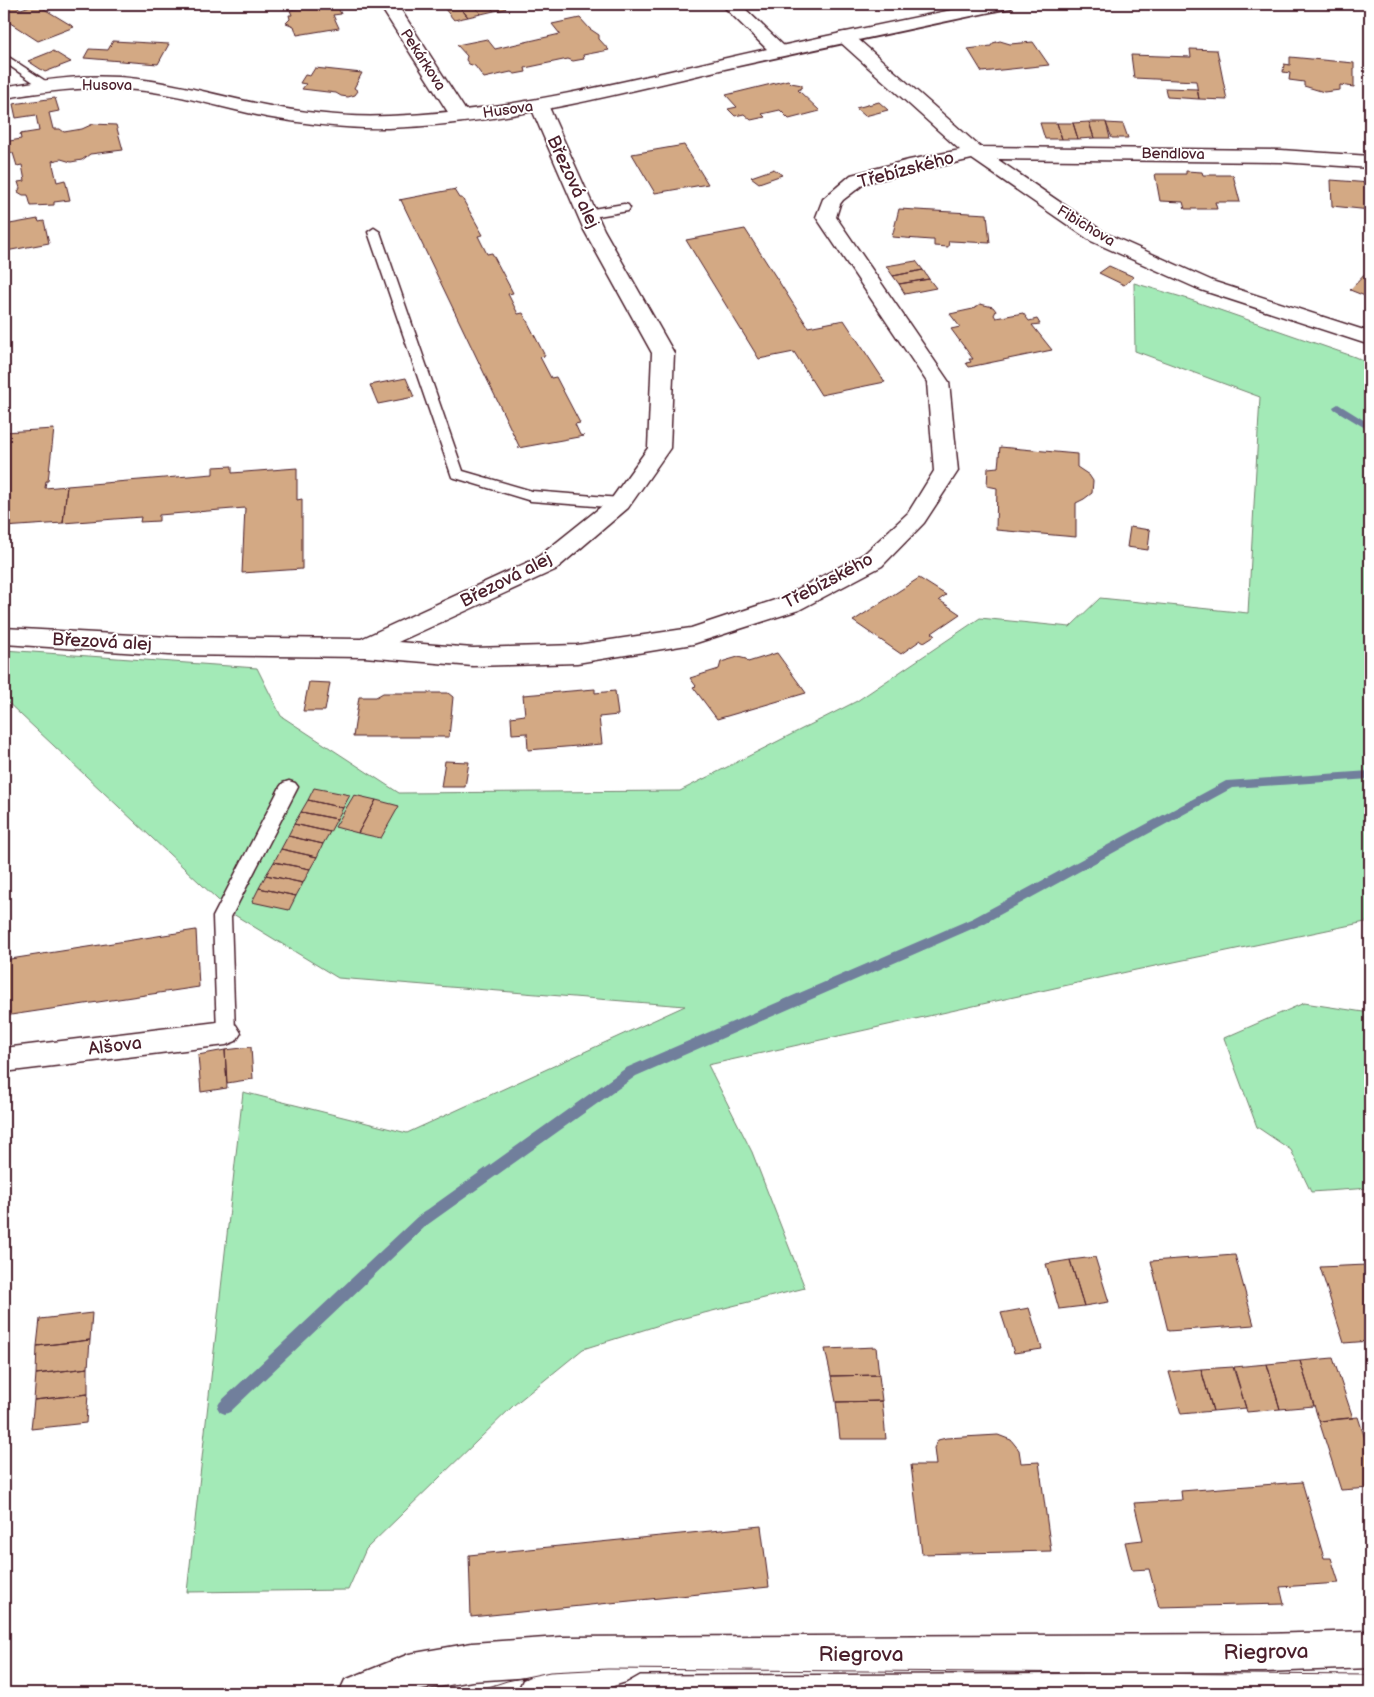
<svg xmlns="http://www.w3.org/2000/svg" width="1374" height="1697" viewBox="0 0 1374 1697" font-family="'Balsamiq Sans',sans-serif">
	<style>
		.green { fill: #a3eab7; stroke: #768471 }
		.lines { fill: none; stroke-linecap: round; stroke-linejoin: round }
		.stream { fill: #717f9c; fill-rule: evenodd }
		.building { fill: #d3a984; stroke: #4a1f2b }
		.lane-casing { stroke: #4a1f2b; stroke-width: 3 }
		.street-casing { stroke: #4a1f2b; stroke-width: 3 }
		.secondary-casing { stroke: #4a1f2b; stroke-width: 3 }
		.lane { fill: #fff; fill-rule: evenodd }
		.street { fill: #fff; fill-rule: evenodd }
		.secondary { fill: #fff; fill-rule: evenodd }
		.tram { stroke: #4a1f2b; stroke-width: 1 }
		.labels { text-anchor: middle; dominant-baseline: central; stroke-width: 4; stroke-linejoin: round; paint-order: stroke }
		.far-street-label { font-size: 15px; fill: #4a1f2b; stroke: #fff }
		.street-label { font-size: 18px; fill: #4a1f2b; stroke: #fff }
		.near-street-label { font-size: 21px; fill: #4a1f2b; stroke: #fff }
	</style>
	<rect width="100%" height="100%" fill="#fff"/>
	<filter id="ink" filterUnits="userSpaceOnUse"><feTurbulence type="fractalNoise" baseFrequency=".02" numOctaves="2"/><feDisplacementMap in="SourceGraphic" scale="10" xChannelSelector="R" yChannelSelector="G"/><feConvolveMatrix kernelMatrix="1 2 1 2 8 2 1 2 1" color-interpolation-filters="sRGB"/></filter>
	<g filter="url(#ink)">
		<path class="green" d="M 1134,283 L 1185,298 L 1355,357 L 1370,364 L 1370,921 L 1131,971 L 708,1065 L 752,1152 L 805,1288 L 672,1321 L 583,1349 L 514,1405 L 366,1549 L 348,1590 L 187,1592 L 243,1092 L 407,1133 L 685,1006 L 338,978 L 233,914 L 4,699 L 4,650 L 257,668 L 281,716 L 399,793 L 680,791 L 857,701 L 980,618 L 1070,627 L 1100,598 L 1248,613 L 1260,397 L 1135,351 Z
			M 1304,1003 L 1370,1013 L 1370,1188 L 1311,1192 L 1291,1150 L 1257,1127 L 1224,1038 Z"/>
		<g class="lines">
			<path class="stream" d="M 1338,404 L 1370,424 L 1370,431 L 1334,409 L 1333,407 Z
				M 1370,771 L 1370,779 L 1232,788 L 983,924 L 636,1076 L 427,1225 L 230,1412 L 225,1414 L 220,1412 L 217,1407 L 220,1402 L 417,1217 L 626,1068 L 973,918 L 1226,781 Z"/>
		</g>
		<path class="building" d="M 4,4 L 11,4 L 21,9 L 36,4 L 74,27 L 38,41 L 4,19 Z
			M 328,4 L 329,7 L 337,5 L 341,14 L 333,15 L 339,28 L 297,35 L 294,26 L 286,23 L 290,19 L 289,15 L 292,15 L 290,10 Z
			M 472,4 L 487,4 L 494,11 L 481,14 Z
			M 472,4 L 481,14 L 468,17 L 458,5 Z
			M 487,4 L 502,4 L 506,9 L 494,11 Z
			M 772,4 L 771,4 L 828,4 L 806,9 L 804,6 L 788,10 L 784,7 Z
			M 458,5 L 468,17 L 454,20 L 444,8 Z
			M 580,18 L 590,29 L 599,35 L 599,39 L 609,50 L 583,55 L 584,59 L 573,61 L 568,59 L 525,68 L 526,72 L 515,74 L 511,72 L 484,78 L 475,66 L 469,64 L 466,60 L 467,56 L 457,45 L 487,39 L 495,49 L 560,34 L 552,24 Z
			M 113,41 L 169,44 L 158,64 L 84,58 L 89,49 L 108,50 Z
			M 1000,41 L 1010,44 L 1033,42 L 1049,65 L 982,72 L 968,49 L 991,46 L 993,43 Z
			M 1190,49 L 1217,50 L 1227,100 L 1199,99 L 1196,81 L 1134,78 L 1131,55 L 1191,57 Z
			M 53,51 L 71,62 L 45,72 L 28,61 Z
			M 1290,57 L 1354,63 L 1354,87 L 1340,85 L 1340,90 L 1324,92 L 1304,86 L 1304,82 L 1289,80 L 1290,73 L 1283,72 L 1284,64 L 1290,65 Z
			M 315,68 L 362,73 L 354,88 L 358,91 L 355,95 L 348,97 L 341,96 L 336,93 L 302,89 L 306,84 L 300,83 L 305,75 L 310,76 Z
			M 788,80 L 791,83 L 802,85 L 802,88 L 798,90 L 820,111 L 789,119 L 780,110 L 762,114 L 765,117 L 751,120 L 744,114 L 735,116 L 728,109 L 737,107 L 726,95 Z
			M 1165,88 L 1197,89 L 1199,99 L 1167,97 Z
			M 55,98 L 59,111 L 49,113 L 53,129 L 60,129 L 64,132 L 82,129 L 93,124 L 116,125 L 123,150 L 90,154 L 82,160 L 71,162 L 61,159 L 52,161 L 57,182 L 65,180 L 70,200 L 54,202 L 54,205 L 31,206 L 28,195 L 23,195 L 18,192 L 20,188 L 18,182 L 25,181 L 22,165 L 17,166 L 13,153 L 4,152 L 4,142 L 21,139 L 20,134 L 39,131 L 36,115 L 16,118 L 13,104 Z
			M 879,102 L 888,110 L 865,116 L 856,108 Z
			M 1089,122 L 1106,122 L 1110,138 L 1094,138 Z
			M 1089,122 L 1094,138 L 1078,139 L 1073,123 Z
			M 1040,123 L 1057,123 L 1062,139 L 1045,139 Z
			M 1057,123 L 1073,123 L 1078,139 L 1062,139 Z
			M 1106,123 L 1123,124 L 1128,138 L 1112,138 Z
			M 684,145 L 708,184 L 655,193 L 632,154 Z
			M 774,169 L 782,175 L 759,183 L 751,177 Z
			M 1186,171 L 1202,172 L 1203,175 L 1233,175 L 1240,202 L 1215,202 L 1217,209 L 1185,209 L 1183,202 L 1160,201 L 1155,174 L 1186,174 Z
			M 1331,180 L 1370,183 L 1370,210 L 1332,206 Z
			M 456,189 L 454,190 L 459,198 L 462,198 L 483,235 L 478,236 L 487,254 L 492,253 L 513,293 L 508,294 L 518,314 L 523,313 L 545,356 L 540,357 L 551,378 L 556,377 L 580,423 L 575,424 L 580,435 L 584,436 L 518,448 L 520,448 L 401,200 L 399,200 Z
			M 899,209 L 987,214 L 990,243 L 951,241 L 949,241 L 948,247 L 934,246 L 934,240 L 931,240 L 892,237 Z
			M 38,219 L 39,222 L 44,221 L 49,243 L 6,251 L 7,256 L 4,256 L 4,225 Z
			M 745,229 L 808,327 L 844,320 L 885,382 L 821,395 L 794,352 L 759,359 L 686,240 Z
			M 916,261 L 923,270 L 893,276 L 886,266 Z
			M 1109,266 L 1134,277 L 1124,285 L 1099,273 Z
			M 1370,269 L 1370,298 L 1350,290 Z
			M 923,270 L 929,279 L 899,284 L 893,276 Z
			M 929,279 L 936,288 L 905,294 L 899,284 Z
			M 980,304 L 993,307 L 996,311 L 994,315 L 996,318 L 1023,313 L 1029,321 L 1037,319 L 1040,324 L 1032,325 L 1052,350 L 969,367 L 966,363 L 971,362 L 969,359 L 973,359 L 951,329 L 960,327 L 950,314 L 973,309 Z
			M 406,378 L 414,397 L 378,404 L 370,385 Z
			M 54,429 L 48,481 L 46,481 L 45,488 L 67,486 L 63,523 L 4,527 L 4,432 Z
			M 1000,447 L 1077,454 L 1077,467 L 1089,475 L 1093,481 L 1092,493 L 1084,499 L 1076,503 L 1076,537 L 996,530 L 997,488 L 987,486 L 988,468 L 998,467 Z
			M 232,466 L 232,473 L 297,468 L 297,500 L 302,499 L 302,569 L 242,573 L 245,508 L 159,515 L 159,521 L 140,522 L 141,517 L 63,523 L 67,486 L 213,474 L 213,467 Z
			M 1130,527 L 1150,530 L 1148,550 L 1127,547 Z
			M 919,578 L 946,595 L 939,600 L 960,614 L 932,633 L 935,635 L 924,642 L 921,640 L 901,654 L 853,621 Z
			M 777,653 L 806,693 L 717,719 L 693,687 L 696,686 L 690,678 L 719,669 L 721,662 L 738,657 L 746,659 L 748,662 Z
			M 309,682 L 330,683 L 325,711 L 303,711 Z
			M 595,689 L 595,693 L 615,691 L 618,715 L 599,717 L 602,744 L 528,750 L 527,733 L 512,734 L 511,717 L 525,715 L 523,695 Z
			M 383,693 L 448,693 L 453,697 L 449,737 L 353,737 L 359,697 L 376,697 Z
			M 445,761 L 469,762 L 465,787 L 441,787 Z
			M 314,788 L 350,795 L 343,808 L 308,800 Z
			M 354,795 L 376,800 L 358,833 L 335,827 Z
			M 308,800 L 343,808 L 337,819 L 301,812 Z
			M 376,800 L 399,806 L 381,838 L 358,833 Z
			M 301,812 L 337,819 L 330,832 L 294,824 Z
			M 294,824 L 330,832 L 323,844 L 288,836 Z
			M 288,836 L 323,844 L 317,857 L 281,849 Z
			M 281,849 L 317,857 L 310,869 L 274,862 Z
			M 274,862 L 310,869 L 303,883 L 266,875 Z
			M 266,875 L 303,883 L 296,896 L 259,888 Z
			M 259,888 L 296,896 L 289,910 L 252,902 Z
			M 196,930 L 199,987 L 4,1016 L 4,960 Z
			M 251,1047 L 253,1079 L 227,1083 L 225,1050 Z
			M 225,1050 L 227,1088 L 201,1092 L 198,1055 Z
			M 1235,1255 L 1254,1325 L 1168,1331 L 1151,1261 Z
			M 1095,1257 L 1109,1302 L 1084,1306 L 1070,1260 Z
			M 1070,1260 L 1084,1306 L 1059,1309 L 1046,1264 Z
			M 1367,1265 L 1370,1265 L 1370,1341 L 1344,1343 L 1320,1267 Z
			M 1029,1308 L 1042,1349 L 1014,1353 L 1001,1313 Z
			M 92,1313 L 90,1340 L 37,1346 L 40,1319 Z
			M 90,1340 L 88,1368 L 36,1374 L 37,1346 Z
			M 876,1347 L 879,1375 L 831,1376 L 825,1349 Z
			M 1333,1358 L 1353,1418 L 1319,1421 L 1300,1361 Z
			M 1300,1361 L 1314,1406 L 1280,1409 L 1267,1364 Z
			M 1267,1364 L 1280,1409 L 1247,1412 L 1234,1367 Z
			M 1233,1367 L 1246,1408 L 1213,1411 L 1201,1369 Z
			M 88,1368 L 88,1394 L 34,1400 L 36,1374 Z
			M 1201,1369 L 1213,1411 L 1181,1414 L 1169,1372 Z
			M 879,1375 L 882,1401 L 836,1402 L 831,1376 Z
			M 88,1394 L 86,1423 L 31,1429 L 34,1400 Z
			M 882,1401 L 886,1439 L 840,1439 L 836,1402 Z
			M 1358,1417 L 1370,1454 L 1370,1488 L 1341,1490 L 1319,1421 Z
			M 998,1435 L 1011,1440 L 1019,1450 L 1021,1463 L 1039,1462 L 1051,1551 L 922,1554 L 911,1465 L 936,1465 L 934,1448 L 938,1440 L 946,1438 Z
			M 1302,1482 L 1324,1558 L 1331,1558 L 1339,1583 L 1280,1587 L 1284,1604 L 1159,1607 L 1149,1569 L 1132,1570 L 1125,1542 L 1143,1540 L 1134,1503 L 1182,1500 L 1181,1491 Z
			M 761,1526 L 769,1587 L 471,1617 L 469,1555 Z"/>
		<g class="lines">
			<g class="lane-casing">
				<path id="lane" d="M 4,54 L 50,84 L 52,86 L 50,88 L 42,88 L 4,62 Z
					M 624,204 L 628,205 L 630,208 L 628,211 L 586,218 L 580,214 L 586,210 Z
					M 374,228 L 380,232 L 463,471 L 532,491 L 620,498 L 625,500 L 627,503 L 625,506 L 620,508 L 531,501 L 452,477 L 368,232 Z
					M 289,781 L 295,783 L 298,787 L 231,917 L 235,1033 L 233,1038 L 226,1041 L 219,1038 L 217,1033 L 213,917 L 280,787 L 283,783 Z"/>
			</g>
			<g class="street-casing">
				<path id="street" d="M 379,4 L 397,4 L 469,116 L 467,120 L 460,122 L 453,120 Z
					M 721,4 L 740,4 L 785,47 L 788,51 L 785,55 L 779,56 L 773,55 Z
					M 845,32 L 851,33 L 980,147 L 1281,150 L 1370,156 L 1370,168 L 1281,162 L 997,159 L 1105,233 L 1215,282 L 1370,332 L 1370,345 L 1201,290 L 1091,241 L 972,159 L 865,183 L 843,200 L 840,204 L 836,217 L 949,382 L 958,471 L 924,523 L 882,566 L 799,610 L 693,644 L 577,663 L 473,666 L 364,657 L 169,655 L 4,644 L 4,628 L 169,637 L 361,639 L 537,558 L 612,498 L 648,448 L 652,353 L 584,230 L 530,105 L 532,101 L 539,99 L 546,101 L 548,105 L 604,230 L 674,353 L 670,448 L 628,508 L 555,570 L 398,642 L 473,648 L 577,645 L 691,628 L 781,598 L 864,554 L 908,513 L 934,471 L 927,382 L 816,217 L 823,199 L 851,175 L 909,160 L 960,150 L 839,41 L 836,37 L 839,33 Z
					M 226,1021 L 236,1025 L 241,1033 L 236,1041 L 226,1045 L 4,1072 L 4,1048 Z
					M 1370,1631 L 1370,1668 L 1263,1672 L 640,1674 L 626,1682 L 591,1693 L 517,1693 L 523,1680 L 530,1677 L 472,1681 L 405,1693 L 339,1693 L 345,1680 L 409,1654 L 472,1643 L 560,1637 L 1263,1634 Z"/>
			</g>
			<g class="secondary-casing">
				<path id="secondary" d="M 981,4 L 1014,4 L 1011,8 L 1005,9 C 910,29 815,49 720,70 C 611,96 501,124 388,128 C 347,129 306,124 266,117 C 222,108 180,94 136,90 C 91,85 48,91 4,98 L 4,87 C 48,79 93,73 138,79 C 181,84 222,97 265,105 C 305,113 348,118 389,116 C 501,112 609,85 718,60 C 805,40 893,22 981,4 Z"/>
			</g>
			<use href="#lane" class="lane"/>
			<use href="#street" class="street"/>
			<use href="#secondary" class="secondary"/>
			<path class="tram" d="M 470,1693 L 507,1681 L 550,1672 L 608,1669 L 1370,1675"/>
		</g>
	</g>
	<g class="labels">
		<g class="far-street-label">
			<text transform="translate(423 60) rotate(57)">Pekárkova</text>
			<text x="107" y="85">Husova</text>
			<text transform="translate(508 110) rotate(-8)">Husova</text>
			<text transform="translate(1173 154) rotate(1)">Bendlova</text>
			<text transform="translate(1086 226) rotate(31)">Fibichova</text>
		</g>
		<g class="street-label">
			<text transform="translate(906 170) rotate(-15)">Třebízského</text>
			<text transform="translate(573 182) rotate(65)">Březová alej</text>
			<text transform="translate(506 580) rotate(-27)">Březová alej</text>
			<text transform="translate(828 581) rotate(-28)">Třebízského</text>
			<text transform="translate(102 642) rotate(3)">Březová alej</text>
			<text transform="translate(115 1046) rotate(-7)">Alšova</text>
		</g>
		<g class="near-street-label">
			<text transform="translate(1266 1652) rotate(-1)">Riegrova</text>
			<text x="861" y="1654">Riegrova</text>
		</g>
	</g>
	<rect width="1374" height="1697" fill="none" stroke="#fff" stroke-width="20"/>
	<rect x="10" y="10" width="1354" height="1677" fill="none" stroke="#4a1f2b" stroke-width="2" filter="url(#ink)"/>
</svg>
